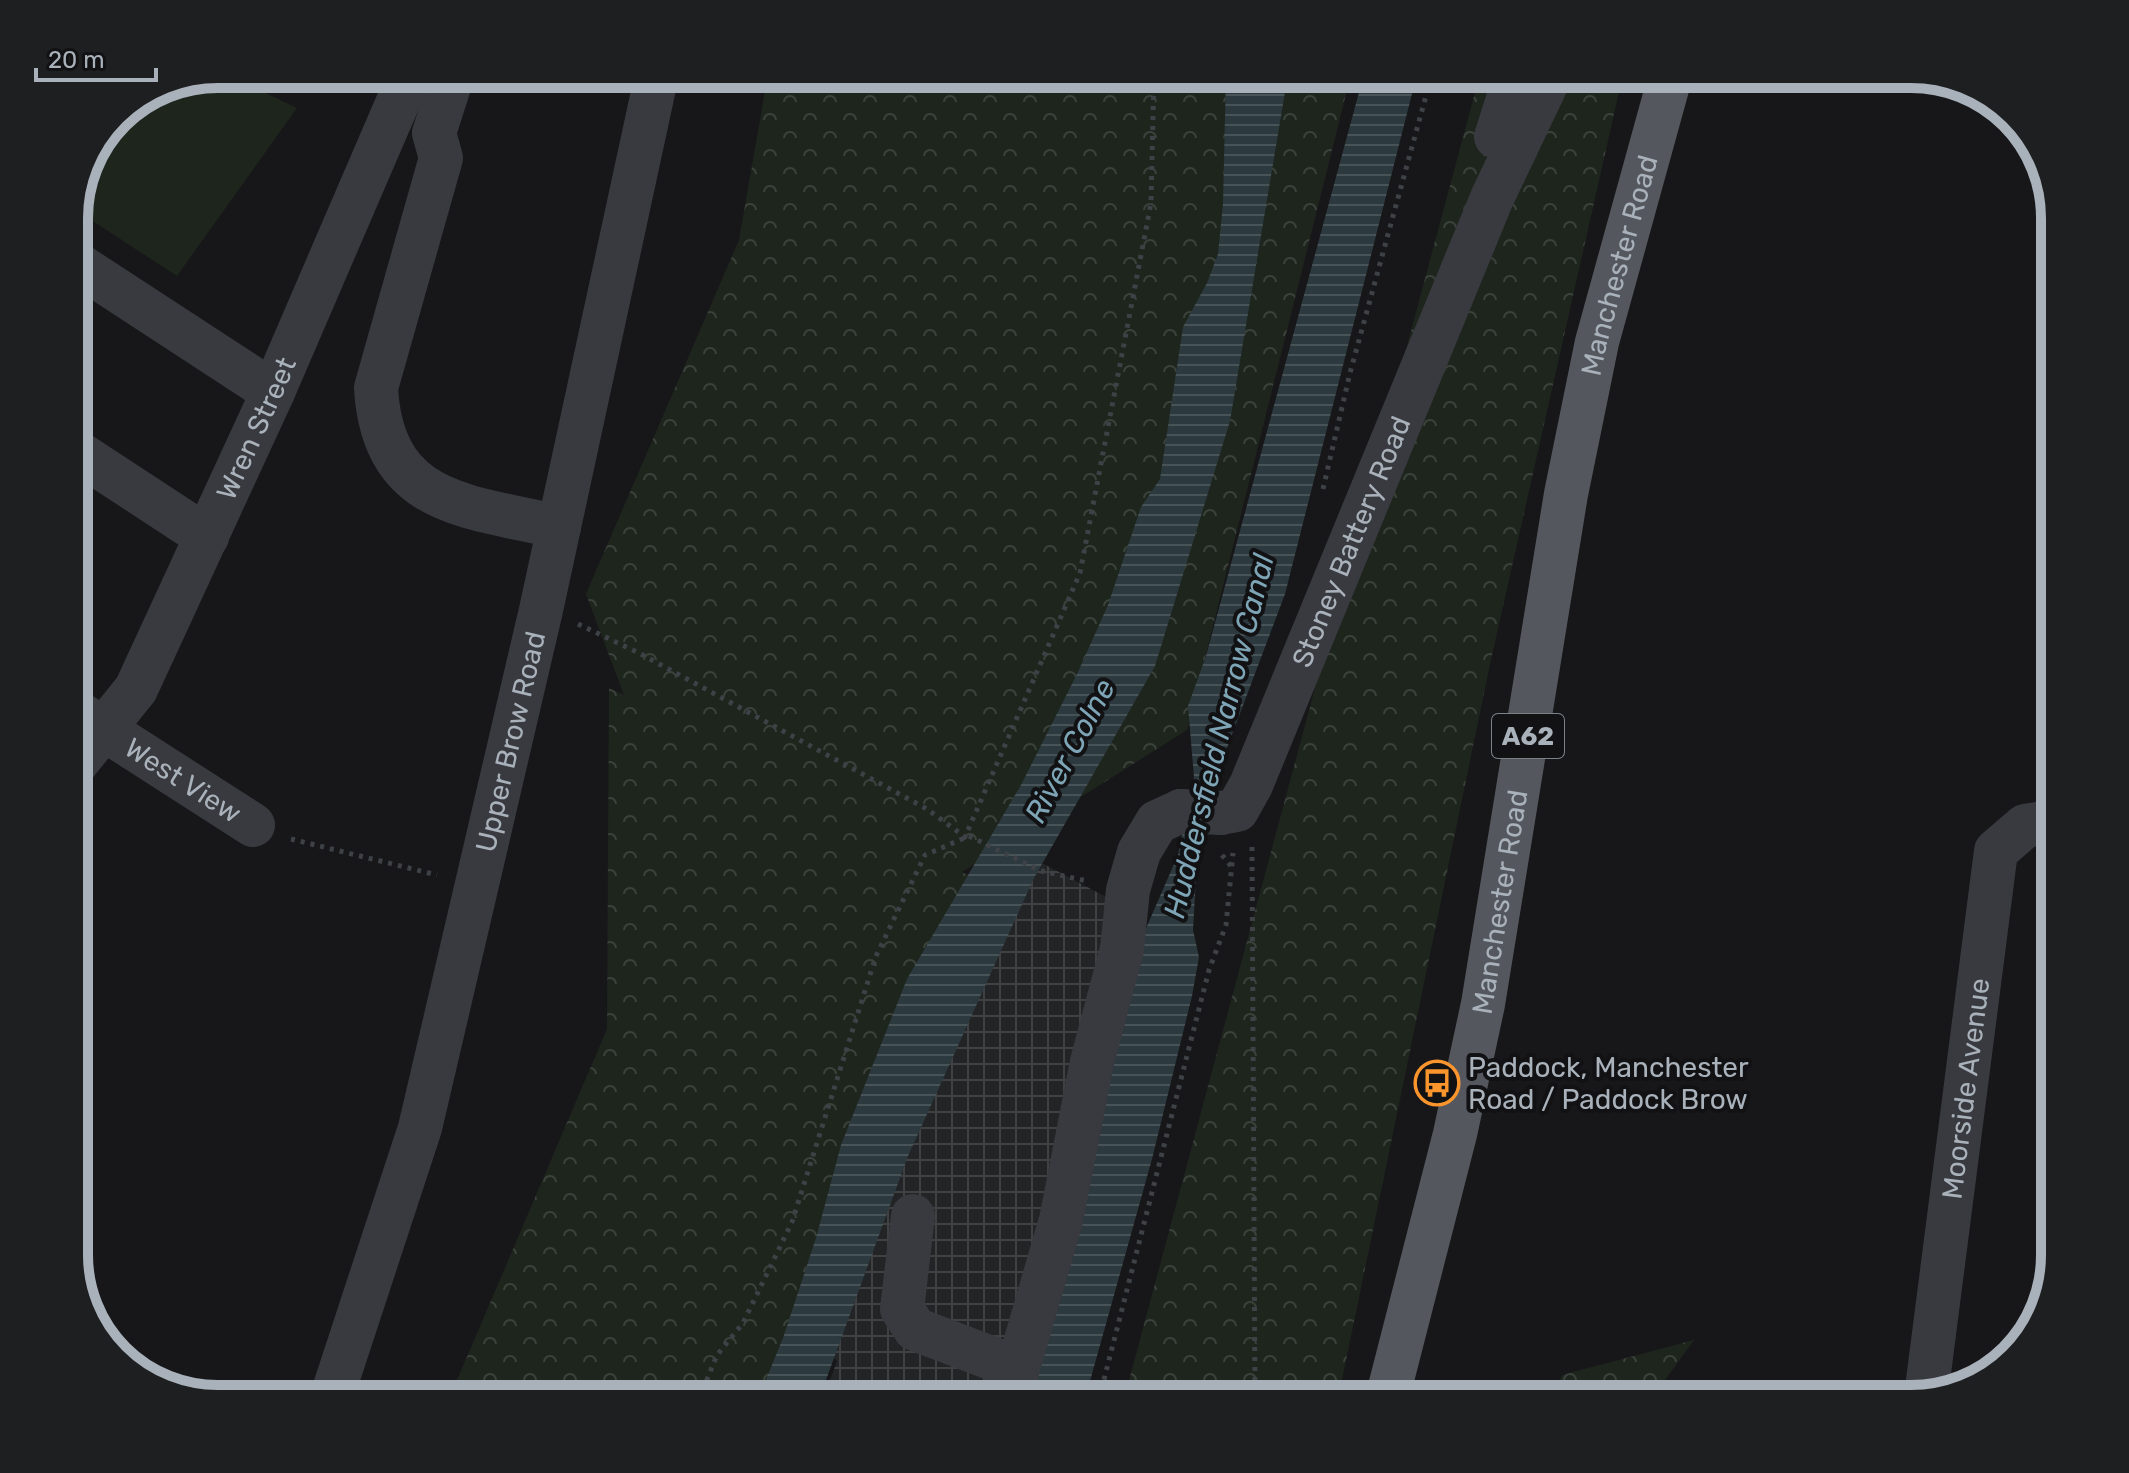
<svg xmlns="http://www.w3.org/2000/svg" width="2129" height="1473" viewBox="0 0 2129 1473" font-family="Rubik,sans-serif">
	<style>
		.industrial { fill: url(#industrial-grid) }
		.forest { fill: url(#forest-crowns) }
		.pitch { fill: #1d251d }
		.water { fill: url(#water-rules) }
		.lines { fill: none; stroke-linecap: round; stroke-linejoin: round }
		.path { stroke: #3e4146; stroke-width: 5; stroke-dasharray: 4 6; stroke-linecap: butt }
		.minor { stroke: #383a3f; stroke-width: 44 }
		.major { stroke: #54585e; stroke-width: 44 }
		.minor-bridge { stroke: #383a3f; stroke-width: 44 }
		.labels { text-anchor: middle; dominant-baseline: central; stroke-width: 8; stroke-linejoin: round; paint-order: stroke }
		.shield { fill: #121214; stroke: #7c8188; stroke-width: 2 }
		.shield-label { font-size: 26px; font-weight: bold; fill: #a9b1ba }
		.street-label { font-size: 28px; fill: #a9b1ba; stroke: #121214 }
		.poi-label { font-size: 28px; fill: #a9b1ba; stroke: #121214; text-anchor: start }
		.water-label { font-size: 30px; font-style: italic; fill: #7ea5b6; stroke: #121214 }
		.rim { fill: none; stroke: #a9b1ba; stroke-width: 10 }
	</style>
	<defs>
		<pattern id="industrial-grid" width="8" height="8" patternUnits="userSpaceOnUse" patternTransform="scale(2)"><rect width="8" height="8" fill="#232426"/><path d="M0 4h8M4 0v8" fill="none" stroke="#404143"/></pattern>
		<pattern id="forest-crowns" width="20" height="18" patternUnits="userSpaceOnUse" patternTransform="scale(2)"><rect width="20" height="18" fill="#1d251d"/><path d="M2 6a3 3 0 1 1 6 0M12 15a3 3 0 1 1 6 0" fill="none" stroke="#3b423c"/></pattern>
		<pattern id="water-rules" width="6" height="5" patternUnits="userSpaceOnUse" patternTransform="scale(2)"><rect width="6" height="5" fill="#2c393e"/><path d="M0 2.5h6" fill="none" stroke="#485358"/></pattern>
	</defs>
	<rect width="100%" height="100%" fill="#171719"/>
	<path class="industrial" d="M 1040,862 L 1142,916 L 1019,1399 L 823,1399 L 837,1361 L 822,1346 L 1007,917 Z"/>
	<path class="forest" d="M 768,74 L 1351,74 L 1187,730 L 962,872 L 978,880 L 777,1399 L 449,1399 L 607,1029 L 609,688 L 624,695 L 586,594 L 739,240 Z
		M 1480,74 L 1623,74 L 1490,664 L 1338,1399 L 1124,1399 Z
		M 1694,1340 L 1651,1399 L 1553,1399 L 1562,1375 Z"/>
	<path class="pitch" d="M 226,74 L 297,108 L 177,276 L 74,209 L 116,116 L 163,85 Z"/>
	<path class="water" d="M 1226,74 L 1288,74 L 1230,421 L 1155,666 L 1034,878 L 908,1156 L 819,1399 L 758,1399 L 783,1338 L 816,1238 L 841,1145 L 907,979 L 1021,785 L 1078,672 L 1108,605 L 1141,507 L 1160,479 L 1183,327 L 1207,283 L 1218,254 L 1223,204 Z
		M 1364,74 L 1417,74 L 1285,594 L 1216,777 L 1197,860 L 1193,930 L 1199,957 L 1192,996 L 1152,1159 L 1085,1399 L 1027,1399 L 1127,985 L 1147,926 L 1178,855 L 1194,777 L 1188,706 L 1206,656 Z"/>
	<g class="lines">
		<path class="path" d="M 1323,489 L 1350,373 L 1432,74
			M 578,624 L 639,653 L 927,809 L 965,837 L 1080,573 L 1151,203 L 1154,74
			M 291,839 L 437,875
			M 1252,847 L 1255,1399
			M 1222,855 L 1231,866
			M 699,1399 L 717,1355 L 743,1323 L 792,1222 L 876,956 L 925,855 L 969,836 L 1041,871 L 1087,881
			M 1099,1399 L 1209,970 L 1226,925 L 1233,853"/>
		<g class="minor">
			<path d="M 453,74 L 434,133 L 441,158 L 376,388 C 383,506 466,505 559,527"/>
			<path d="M 1496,137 L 1516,74"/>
			<path d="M 74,262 L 273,392"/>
			<path d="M 74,450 L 207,537"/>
			<path id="s1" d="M 74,710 L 253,825"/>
			<path id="s2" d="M 74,766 L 136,689 L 273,392 L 410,74"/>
			<path id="s3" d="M 1221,813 L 1237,810 L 1251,785 L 1492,198 L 1551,74"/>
			<path d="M 913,1216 L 902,1309 L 915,1329 L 1017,1368"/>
			<path id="s4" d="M 1926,1396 L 1996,851 L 2025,826 L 2055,821"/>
			<path id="s5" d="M 331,1399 L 420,1128 L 541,610 L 657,74"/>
			<path d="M 1009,1399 L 1061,1220 L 1092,1062 L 1122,949 L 1128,890 L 1139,852 L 1157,822 L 1181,811"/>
		</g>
		<path class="major" id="s6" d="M 1387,1399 L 1455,1134 L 1483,1004 L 1566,494 L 1597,342 L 1671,74"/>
		<path class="minor-bridge" d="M 1181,811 L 1221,813"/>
	</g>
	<defs>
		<g id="bus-ring" transform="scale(2.3)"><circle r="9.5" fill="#121214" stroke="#fa952e" stroke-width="1.5"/><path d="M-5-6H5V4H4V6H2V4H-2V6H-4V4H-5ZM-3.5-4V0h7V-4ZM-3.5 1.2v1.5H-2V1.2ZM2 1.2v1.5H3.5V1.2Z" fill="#fa952e"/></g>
	</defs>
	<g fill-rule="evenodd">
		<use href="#bus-ring" x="1437" y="1083"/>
	</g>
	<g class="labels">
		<rect class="shield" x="1492" y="714" width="72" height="44" rx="6"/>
		<g class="shield-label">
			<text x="1528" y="736">A62</text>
		</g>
		<g class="street-label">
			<text stroke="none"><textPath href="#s6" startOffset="1158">Manchester Road</textPath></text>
			<text stroke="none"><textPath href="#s2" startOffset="386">Wren Street</textPath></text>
			<text stroke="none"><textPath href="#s3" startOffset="308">Stoney Battery Road</textPath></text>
			<text stroke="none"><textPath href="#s5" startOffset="682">Upper Brow Road</textPath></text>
			<text stroke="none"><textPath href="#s1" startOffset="130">West View</textPath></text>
			<text stroke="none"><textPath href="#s6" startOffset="510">Manchester Road</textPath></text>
			<text stroke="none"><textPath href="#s4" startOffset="310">Moorside Avenue</textPath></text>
		</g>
		<g class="poi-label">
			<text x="1468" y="1067">Paddock, Manchester<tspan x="1468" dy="32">Road / Paddock Brow</tspan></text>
		</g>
		<g class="water-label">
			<text transform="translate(1219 736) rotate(-76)">Huddersfield Narrow Canal</text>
			<text transform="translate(1070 751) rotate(-62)">River Colne</text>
		</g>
	</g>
	<path d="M0 0H2129V1473H0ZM218 88H1911A130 130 0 0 1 2041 218V1255A130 130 0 0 1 1911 1385H218A130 130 0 0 1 88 1255V218A130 130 0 0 1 218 88Z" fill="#1e1f21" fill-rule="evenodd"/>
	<path class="rim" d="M218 88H1911A130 130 0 0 1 2041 218V1255A130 130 0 0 1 1911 1385H218A130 130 0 0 1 88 1255V218A130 130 0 0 1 218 88Z"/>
	<path d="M36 68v12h120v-12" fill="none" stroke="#a9b1ba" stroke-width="4"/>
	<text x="48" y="68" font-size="24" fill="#a9b1ba" stroke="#121214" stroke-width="6" paint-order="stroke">20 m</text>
</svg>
